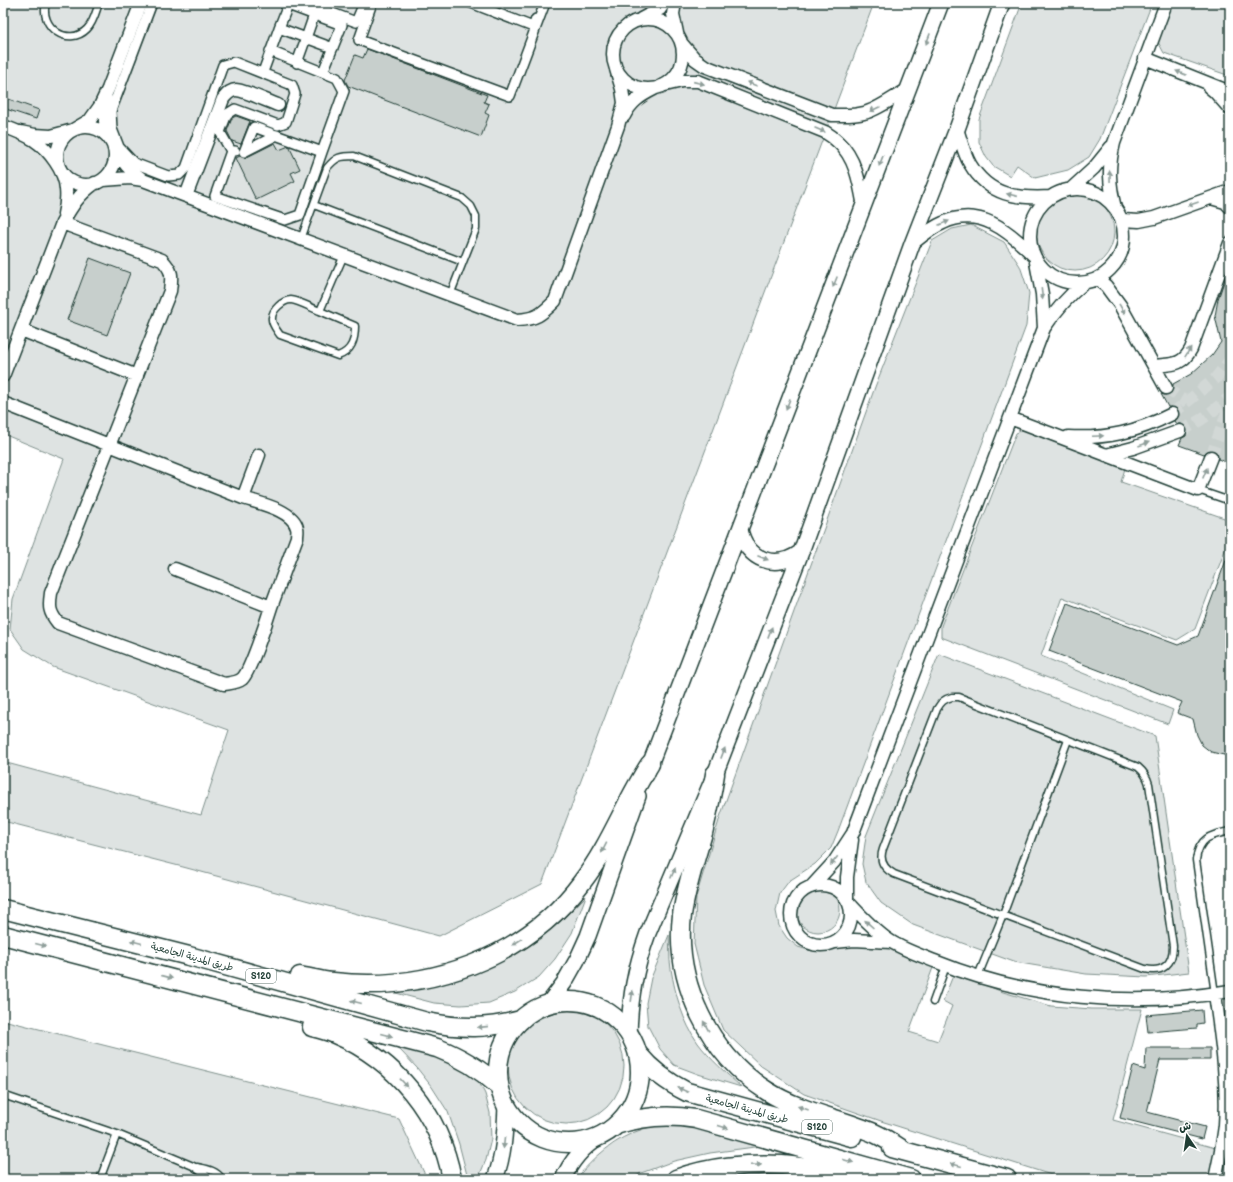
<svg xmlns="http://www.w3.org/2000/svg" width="1233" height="1182" viewBox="0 0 1233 1182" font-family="'Balsamiq Sans','Playpen Sans Arabic',sans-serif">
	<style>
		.green { fill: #dee3e2; stroke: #7e908b }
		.building { fill: #c7cfcc; stroke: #1f3d34 }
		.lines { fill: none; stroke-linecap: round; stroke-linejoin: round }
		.minor-tunnel { stroke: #d2d8d6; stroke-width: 12; stroke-dasharray: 12 6; stroke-linecap: butt }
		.service-casing { stroke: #1f3d34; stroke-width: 9 }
		.pedestrian-casing { stroke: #1f3d34; stroke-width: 12 }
		.minor-casing { stroke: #1f3d34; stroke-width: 15 }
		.tertiary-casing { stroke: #1f3d34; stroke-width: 18 }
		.primary-casing { stroke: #1f3d34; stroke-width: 21 }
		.service { stroke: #fff; stroke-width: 6 }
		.pedestrian { stroke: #fff; stroke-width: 9 }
		.minor { stroke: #fff; stroke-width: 12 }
		.tertiary { stroke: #fff; stroke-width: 15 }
		.primary { stroke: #fff; stroke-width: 18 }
		.oneway { fill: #8f9e9a }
		.labels { text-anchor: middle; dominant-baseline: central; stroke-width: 3; stroke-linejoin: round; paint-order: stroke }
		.shield { fill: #fff; stroke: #627771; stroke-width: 1 }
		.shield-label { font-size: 9px; font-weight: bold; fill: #1f3d34 }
		.street-label { font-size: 10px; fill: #1f3d34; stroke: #fff }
	</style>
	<rect width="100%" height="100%" fill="#fff"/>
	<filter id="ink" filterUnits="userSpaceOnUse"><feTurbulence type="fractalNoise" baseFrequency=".025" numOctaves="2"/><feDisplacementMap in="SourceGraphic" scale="8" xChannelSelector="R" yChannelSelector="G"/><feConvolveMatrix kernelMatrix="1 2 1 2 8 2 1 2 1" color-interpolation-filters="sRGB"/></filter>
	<g filter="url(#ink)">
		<path class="green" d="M 3,3 L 874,3 L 542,884 L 439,936 L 183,867 L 3,821 L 3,762 L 201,815 L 229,730 L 53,667 L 24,649 L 10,629 L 13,599 L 64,459 L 3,434 Z
			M 1022,3 L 1152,3 L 1100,139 L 1089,157 L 1068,170 L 1035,178 L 1017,165 L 1010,176 L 993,166 L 986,157 L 979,142 L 979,119 Z
			M 1172,3 L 1230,3 L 1230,76 L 1164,53 L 1157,40 Z
			M1036 232a39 39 0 1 1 78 0a39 39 0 1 1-78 0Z
			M 971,225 L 1004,242 L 1020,266 L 1029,293 L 1026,326 L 838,831 L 831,848 L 815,864 L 789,881 L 780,893 L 776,911 L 779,926 L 787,938 L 798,947 L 812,951 L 824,951 L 837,947 L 877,942 L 934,965 L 909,1032 L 938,1041 L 952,1006 L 943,1001 L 954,973 L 1003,992 L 1051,1006 L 1092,1009 L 1142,1009 L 1113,1120 L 1230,1152 L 1230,1179 L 1064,1179 L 881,1121 L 804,1094 L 761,1066 L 723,1030 L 704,985 L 694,944 L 696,897 L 720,817 L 875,387 L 932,241 L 952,229 Z
			M 1026,429 L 1126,465 L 1121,482 L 1230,520 L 1230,537 L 1195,629 L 1177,640 L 1062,597 L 1041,656 L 1173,710 L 1168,724 L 941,637 L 941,626 L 1016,433 Z
			M 939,654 L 1155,736 L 1189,972 L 1146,977 L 1086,974 L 1014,962 L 913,925 L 881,903 L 866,882 L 862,864 L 866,836 Z
			M796 910a22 22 0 1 1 44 0a22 22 0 1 1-44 0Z
			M 586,896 L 572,933 L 555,959 L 539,977 L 515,992 L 489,1003 L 461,1005 L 434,1003 L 392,992 C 445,986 500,969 543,936 C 559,924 572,910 586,896 Z
			M 669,935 C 670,946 669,958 671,969 C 675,994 683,1022 698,1043 C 710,1059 726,1073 741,1087 L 698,1074 L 674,1065 L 660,1049 L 648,1026 L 646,1003 L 651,978 Z
			M508 1066a58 58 0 1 1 116 0a58 58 0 1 1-116 0Z
			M 3,1020 L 399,1119 L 427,1179 L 3,1179 Z
			M 390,1042 L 444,1056 L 477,1078 L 485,1094 L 490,1113 L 491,1139 L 486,1160 L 478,1179 L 468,1179 L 459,1144 L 448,1112 L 432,1087 L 417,1068 L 401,1051 Z
			M 670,1125 L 694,1128 L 762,1146 L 710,1153 L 674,1161 L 641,1173 L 631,1179 L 576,1179 C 594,1157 615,1138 643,1129 C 651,1126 662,1126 670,1125 Z
			M 785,1174 L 808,1179 L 711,1179 L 716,1178 Z"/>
		<path class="building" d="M 367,49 L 487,95 L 484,102 L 489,104 L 485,113 L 489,115 L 481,137 L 348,86 L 345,80 L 355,55 L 363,58 Z
			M 3,97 L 39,110 L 36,119 L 3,108 Z
			M 236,116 L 250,121 L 241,144 L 232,141 L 227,131 L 232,118 Z
			M 275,143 L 279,150 L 289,146 L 300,169 L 291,173 L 295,181 L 256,200 L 236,158 L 240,156 L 244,158 L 247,157 Z
			M 90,258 L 130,273 L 107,335 L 67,320 Z
			M 1229,267 L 1230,267 L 1230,464 L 1218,459 L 1217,453 L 1213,450 L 1207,451 L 1204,454 L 1179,445 L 1182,438 L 1186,436 L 1187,429 L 1185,426 L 1182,424 L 1177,424 L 1175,421 L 1179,415 L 1179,410 L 1173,407 L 1168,407 L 1161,394 L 1165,395 L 1170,394 L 1173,389 L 1173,384 L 1191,374 L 1212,355 L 1221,342 L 1215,316 L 1218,299 Z
			M 1229,552 L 1230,552 L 1230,755 L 1224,755 L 1211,752 L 1202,745 L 1197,735 L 1193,719 L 1177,713 L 1182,702 L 1049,651 L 1067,603 L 1178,645 L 1198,636 Z
			M 1202,1010 L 1203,1023 L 1197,1024 L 1197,1028 L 1148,1032 L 1146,1015 Z
			M 1146,1048 L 1210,1048 L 1210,1060 L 1160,1060 L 1147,1112 L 1205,1127 L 1202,1139 L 1120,1118 L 1133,1066 L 1145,1070 Z"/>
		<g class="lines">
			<path class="minor-tunnel" d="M 1166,388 L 1180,398 L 1187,402
				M 1172,414 L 1215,379 L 1230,360
				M 1180,431 C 1199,423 1214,410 1230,397
				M 1211,457 L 1230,405"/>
			<g class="service-casing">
				<path id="service" d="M 46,3 C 39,27 68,48 87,29 C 94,22 96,11 99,3
					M 314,205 L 463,262
					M 301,239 L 327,168 C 336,157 340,156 354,156 L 462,198 L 471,206 L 476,216 L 476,229 L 450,295
					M 320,311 L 355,326 C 355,340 352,351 338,356 L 280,335 C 277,330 271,324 272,318 C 272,310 283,300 291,300 C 297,300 314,309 320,311 L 344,255
					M 1198,490 L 1230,501
					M 952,697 L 959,697 L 1138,767 C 1144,772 1147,776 1149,784 L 1173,946 C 1173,965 1162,973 1145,969 L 894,874 C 883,868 879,860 883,849 L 937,709 C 941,702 944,699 952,697 Z
					M 978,976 L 1003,915 L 1068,740
					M 1215,994 L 1196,860 C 1199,837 1211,835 1230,831
					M 933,1002 L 946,966
					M 3,1095 L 117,1134 L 193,1166 L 211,1179
					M 197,1167 C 207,1169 216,1170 222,1179
					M 100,1179 L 117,1134"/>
			</g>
			<g class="pedestrian-casing">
				<path id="pedestrian" d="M 152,3 L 111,111 L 112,129 L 119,147 L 134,163 L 168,176 L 179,175 L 186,168 L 223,65 L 234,62 L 292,85 L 295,94 L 286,122 L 278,125 L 235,109 L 227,114 L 220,132 L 231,151
					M 306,3 L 356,22 L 364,3
					M 372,3 L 359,40 L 510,96 L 545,3
					M 471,3 L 533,27 L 536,19
					M 314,15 L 306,38 L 333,48
					M 279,28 L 288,5 L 342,25 L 323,72
					M 270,51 L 337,78 L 344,91 L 322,152 L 254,127 L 244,152 L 277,135
					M 263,72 L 279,28 L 306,38 L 297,63
					M 235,151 L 231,151 L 215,196 L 285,220 L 300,215 L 322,152"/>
			</g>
			<g class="minor-casing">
				<path id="minor" d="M 675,3 L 673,14 L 677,33
					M 641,19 L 660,9 L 664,3
					M613 54a35 35 0 1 1 70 0a35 35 0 1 1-70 0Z
					M 682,44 L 695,59 L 705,66 L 832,115 C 843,115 853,116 864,113 C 878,110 895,96 909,89
					M 1145,58 L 1230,92
					M 661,86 L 682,81 L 698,81 L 825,132 C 830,135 834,138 838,142 C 856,158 860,185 864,207
					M 1209,87 L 1215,92 L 1230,109
					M 106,98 L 105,121 L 109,138
					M 624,116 C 631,102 640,96 654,89
					M 3,126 C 14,130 25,134 34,140 C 49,150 65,171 66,189 C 67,198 66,206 64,214
					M57 156a29 29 0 1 1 58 0a29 29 0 1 1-58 0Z
					M 957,129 C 961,140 964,154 970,164 C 989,196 1017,199 1051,197
					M 20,132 L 35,135 L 51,136 L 73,130 L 90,120 L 100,106 L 108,89 L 141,3
					M 115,149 C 122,162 130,171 142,179
					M 103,180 L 130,178 L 143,180 L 517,320 C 536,319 541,315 555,301 L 618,126 L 624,103 L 622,89 L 616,69
					M1030 236a47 47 0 1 1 94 0a47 47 0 1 1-94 0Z
					M 1071,189 L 1094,168 L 1111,147
					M 186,196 L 223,99 C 226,95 230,90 236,90 C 244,90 269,102 278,105
					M 1211,198 L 1225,202 L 1230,207
					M 1115,208 C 1109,184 1108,167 1114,143 L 1166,3
					M 1122,220 L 1139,221 L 1154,218 L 1230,191
					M 62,223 L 162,260 C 173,271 172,276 170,291 L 51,593 C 49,607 49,612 58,623 L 224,684 C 230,683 237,683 242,679 C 250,672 267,620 271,607
					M 912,244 C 922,236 931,228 943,223 C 979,206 1008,230 1033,255
					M 1036,262 L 1042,294 L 1044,328
					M 1097,279 L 1106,286 L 1120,305 L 1166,388
					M 21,330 L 137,376
					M 1154,366 C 1172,364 1182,366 1191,349 L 1230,243
					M 3,376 L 62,223 C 72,206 78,195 95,183
					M 3,403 L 243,498 C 258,503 293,510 297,528 C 298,530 297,534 297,537 L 271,607 L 175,569
					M 1010,418 L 1198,490 L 1211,457
					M 1068,437 C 1107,439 1137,432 1172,414
					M 1106,455 L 1133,448 L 1180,431
					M 243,498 L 259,455
					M791 915a30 30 0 1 1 60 0a30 30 0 1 1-60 0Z
					M 811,887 L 834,862 L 853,833 L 1044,328 C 1056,310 1068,296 1084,283
					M 847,899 L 847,877 L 852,840
					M 850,904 C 862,917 875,931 890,941 C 904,950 922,956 937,962 C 1029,999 1132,1008 1230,991
					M 835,942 L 854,940 L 891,942
					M 1215,994 C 1221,1037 1228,1081 1225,1125 C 1223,1143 1219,1161 1215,1179"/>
			</g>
			<g class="tertiary-casing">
				<path id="tertiary" d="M 740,530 C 747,560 775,571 801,552
					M 646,775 L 941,3
					M 548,1004 L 564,983 L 577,960 L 588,936 L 638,796
					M 629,1035 C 630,997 635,969 648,933 L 715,774 L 801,552 L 912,244 L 957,129 L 1002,3
					M 495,1179 C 504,1155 505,1132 506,1106
					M 563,1179 C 571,1161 583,1147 600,1136"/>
			</g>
			<g class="primary-casing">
				<path id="primary" d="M 715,774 C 712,794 708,813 703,833 C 695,860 686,887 682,915 C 674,983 710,1055 767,1091 C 800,1112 839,1118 874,1133 C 885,1138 894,1144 903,1150
					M 3,909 L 189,956 L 427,1022 C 463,1029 485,1029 521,1020
					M 3,935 L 437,1048 C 461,1057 480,1069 499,1086
					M 300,976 C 311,978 322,981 333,982 C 426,993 525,959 582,882 C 610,846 625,802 650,764
					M498 1072a71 71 0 1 1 142 0a71 71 0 1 1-142 0Z
					M 312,1027 C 320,1029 328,1031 335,1034 C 396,1060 440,1114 452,1179
					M 638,1054 C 652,1071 667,1082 687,1092 L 852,1137
					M 616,1125 C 643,1116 668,1114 696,1119 L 911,1179
					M 892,1148 L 1007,1179
					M 676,1179 C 708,1167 748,1163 782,1165 C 813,1167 842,1176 873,1177"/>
			</g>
			<use href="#service" class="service"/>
			<use href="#pedestrian" class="pedestrian"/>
			<use href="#minor" class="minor"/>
			<use href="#tertiary" class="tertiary"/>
			<use href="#primary" class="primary"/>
		</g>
		<defs><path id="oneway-solid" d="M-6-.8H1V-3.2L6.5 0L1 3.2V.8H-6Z"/></defs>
		<g class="oneway">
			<use href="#oneway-solid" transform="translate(928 39) rotate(111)"/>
			<use href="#oneway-solid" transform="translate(1181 73) rotate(-158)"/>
			<use href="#oneway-solid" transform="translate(699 83) rotate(13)"/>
			<use href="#oneway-solid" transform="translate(752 84) rotate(-159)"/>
			<use href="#oneway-solid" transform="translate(875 109) rotate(155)"/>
			<use href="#oneway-solid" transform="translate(820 130) rotate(23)"/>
			<use href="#oneway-solid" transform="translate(881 161) rotate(111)"/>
			<use href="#oneway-solid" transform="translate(1110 176) rotate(-91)"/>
			<use href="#oneway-solid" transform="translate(1012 195) rotate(-167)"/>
			<use href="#oneway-solid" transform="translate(1193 204) rotate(161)"/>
			<use href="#oneway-solid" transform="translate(944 223) rotate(-22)"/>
			<use href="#oneway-solid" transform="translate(835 282) rotate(112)"/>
			<use href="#oneway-solid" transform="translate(1042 294) rotate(83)"/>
			<use href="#oneway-solid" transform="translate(1122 309) rotate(60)"/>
			<use href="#oneway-solid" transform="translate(1188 352) rotate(-58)"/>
			<use href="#oneway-solid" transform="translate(788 404) rotate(111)"/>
			<use href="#oneway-solid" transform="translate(1098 436) rotate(-3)"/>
			<use href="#oneway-solid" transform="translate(1144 444) rotate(-20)"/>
			<use href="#oneway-solid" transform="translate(1205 473) rotate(-68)"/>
			<use href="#oneway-solid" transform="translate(763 558) rotate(21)"/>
			<use href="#oneway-solid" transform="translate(770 632) rotate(-69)"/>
			<use href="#oneway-solid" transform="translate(723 753) rotate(-69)"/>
			<use href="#oneway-solid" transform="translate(604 848) rotate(117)"/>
			<use href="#oneway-solid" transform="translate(834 861) rotate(128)"/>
			<use href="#oneway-solid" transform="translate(673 873) rotate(-67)"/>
			<use href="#oneway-solid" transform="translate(869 924) rotate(-138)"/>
			<use href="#oneway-solid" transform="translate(136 942) rotate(-166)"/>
			<use href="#oneway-solid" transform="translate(517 942) rotate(147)"/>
			<use href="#oneway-solid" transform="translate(41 945) rotate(14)"/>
			<use href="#oneway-solid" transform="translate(167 977) rotate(14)"/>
			<use href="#oneway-solid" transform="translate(632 996) rotate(-82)"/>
			<use href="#oneway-solid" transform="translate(356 1002) rotate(-165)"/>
			<use href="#oneway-solid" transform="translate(706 1026) rotate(-119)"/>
			<use href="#oneway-solid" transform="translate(483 1027) rotate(174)"/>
			<use href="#oneway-solid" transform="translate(387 1035) rotate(15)"/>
			<use href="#oneway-solid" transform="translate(404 1083) rotate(47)"/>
			<use href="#oneway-solid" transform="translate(683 1090) rotate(-156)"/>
			<use href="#oneway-solid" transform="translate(803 1108) rotate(-161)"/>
			<use href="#oneway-solid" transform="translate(723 1127) rotate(16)"/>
			<use href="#oneway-solid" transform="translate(504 1143) rotate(96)"/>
			<use href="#oneway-solid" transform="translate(848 1161) rotate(16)"/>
			<use href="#oneway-solid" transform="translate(756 1165) rotate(-2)"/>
			<use href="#oneway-solid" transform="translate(956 1165) rotate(-165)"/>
		</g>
	</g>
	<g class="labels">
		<g class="shield">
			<rect x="246" y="969" width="30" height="14" rx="3"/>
			<rect x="802" y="1120" width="30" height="14" rx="3"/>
		</g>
		<g class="shield-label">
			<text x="261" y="976">S120</text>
			<text x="817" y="1127">S120</text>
		</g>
		<g class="street-label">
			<text transform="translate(192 957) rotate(15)">طريق المدينة الجامعية</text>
			<text transform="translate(747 1109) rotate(15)">طريق المدينة الجامعية</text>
		</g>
	</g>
	<rect width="1233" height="1182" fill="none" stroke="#fff" stroke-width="16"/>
	<rect x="8" y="8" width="1217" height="1166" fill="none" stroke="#1f3d34" stroke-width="1.5" filter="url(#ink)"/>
	<g transform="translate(1187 1136) rotate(347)" stroke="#ffffff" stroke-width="3" paint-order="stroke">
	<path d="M0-3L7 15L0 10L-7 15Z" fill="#1f3d34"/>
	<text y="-6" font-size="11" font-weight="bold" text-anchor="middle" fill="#1f3d34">ش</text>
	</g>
</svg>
